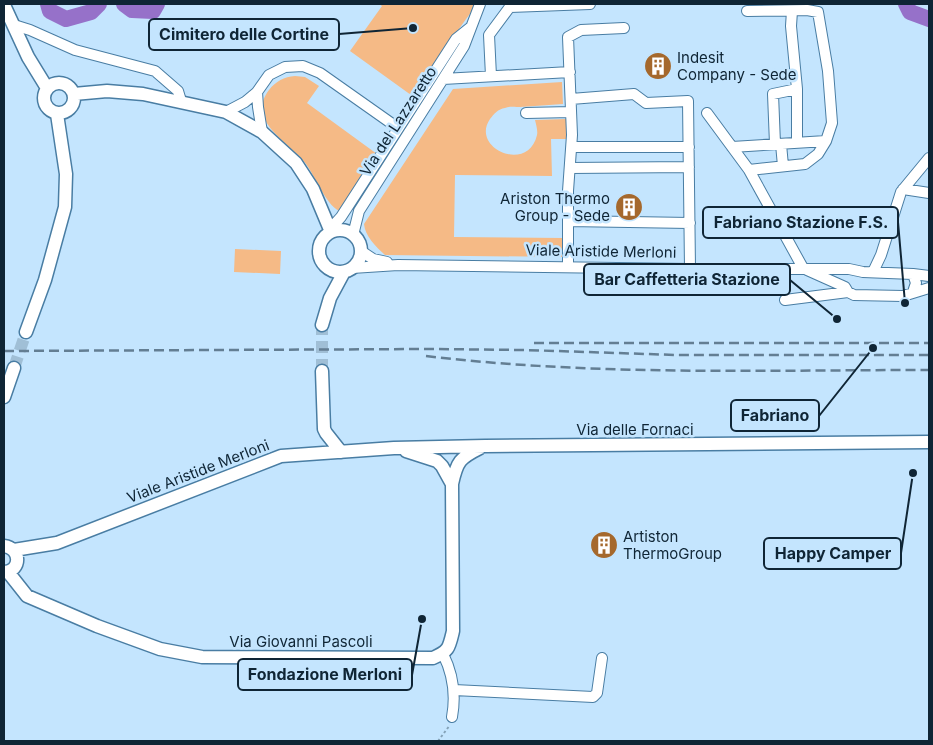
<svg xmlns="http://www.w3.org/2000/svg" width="933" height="745" viewBox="0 0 933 745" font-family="Inter,sans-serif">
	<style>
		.green { fill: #f5ba86 }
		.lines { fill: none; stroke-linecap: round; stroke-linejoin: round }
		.river { stroke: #9671c9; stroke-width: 16 }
		.major-tunnel { stroke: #a0bfd6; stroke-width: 12; stroke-dasharray: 12 6; stroke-linecap: butt }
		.minor-casing { stroke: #497da3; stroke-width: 12 }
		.major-casing { stroke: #497da3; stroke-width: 15 }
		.path { stroke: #84a2b7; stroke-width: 2; stroke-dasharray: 2.5 2.5; stroke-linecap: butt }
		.minor { stroke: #fff; stroke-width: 10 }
		.major { stroke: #fff; stroke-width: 12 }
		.rail { stroke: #637e93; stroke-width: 2.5; stroke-dasharray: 10 5; stroke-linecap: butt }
		.labels { text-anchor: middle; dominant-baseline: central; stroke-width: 5; stroke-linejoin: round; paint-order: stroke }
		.poi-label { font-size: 15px; fill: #0f2535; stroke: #c4e5fe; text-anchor: start }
		.street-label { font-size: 15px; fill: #0f2535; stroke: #c4e5fe }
		.leader { fill: none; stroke: #0f2535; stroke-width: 2 }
		.callout-dot { fill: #0f2535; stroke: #c4e5fe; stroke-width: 2 }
		.callout { fill: #c4e5fe; stroke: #0f2535; stroke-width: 2 }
		.callout-label { font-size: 16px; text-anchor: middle; font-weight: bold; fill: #0f2535 }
	</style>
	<rect width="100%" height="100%" fill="#c4e5fe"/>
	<path class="green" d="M 379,4 L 477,4 L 411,95 L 350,51 L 382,6 Z
		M 295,76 L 305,77 L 319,86 L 307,103 L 377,154 L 339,211 C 325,203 316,178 306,164 C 290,143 245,121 269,90 C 276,81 284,77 295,76 Z
		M 562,82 L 563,104 C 549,105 535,106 520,107 C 516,107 509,106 505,108 C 498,109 494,114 490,119 C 470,148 528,174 537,135 C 538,131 536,124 535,120 L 566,119 L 567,139 L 551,139 L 552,176 L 455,175 L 454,237 L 564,238 L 564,257 L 385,255 C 376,247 365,236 364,224 L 453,89 Z
		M 235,249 L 281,251 L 280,274 L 234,272 Z"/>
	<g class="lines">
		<path class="river" d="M 48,4 L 50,11 L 66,19 L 91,12 L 99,4
			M 124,4 L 132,10 L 153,11 L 157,4
			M 906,4 L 910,12 L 929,19"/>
		<path class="major-tunnel" d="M 14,368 L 26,332
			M 322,371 L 322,325"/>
		<g class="minor-casing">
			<path id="minor" d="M 510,7 L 590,4
				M 747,11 L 807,10 L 818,12 L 828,71 L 832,123 L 826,141 L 818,154 L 805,164 L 749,170
				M 792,11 L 791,26 L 797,89 L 797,143
				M 14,25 L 30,30 L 75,50 L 155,71 L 178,91 L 181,101
				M 491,76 L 489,35 L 512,4
				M 443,79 L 570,72
				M 257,92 L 258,107 L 262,132
				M 571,99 L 634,94 L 646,103 L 688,101 L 690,269
				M 226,112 L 245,102 L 257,92 L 269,75 L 285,67 L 303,66 L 320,73 L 398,128
				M 526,113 L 571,112
				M 707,113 L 749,170 L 803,268
				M 775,144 L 773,94 L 797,89
				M 781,144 L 783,166
				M 572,147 L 689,147
				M 732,147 L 826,141
				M 570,168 L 689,167
				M 903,189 L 929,193
				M 568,221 L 690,223
				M 330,229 L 341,217 L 456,39 L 471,27
				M 353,235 L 359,211 L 464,46 L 480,4
				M 361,251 L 373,259 L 387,262
				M 568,267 L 568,191 L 572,135 L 568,37 L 581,30 L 624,28
				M 352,268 L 398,265 L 690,269 L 849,269 L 863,272 L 913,274 L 916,283 L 913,292
				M 807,270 L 845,287 L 848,292 L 854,295 L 903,296 L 929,288
				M 873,272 L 881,255 L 901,192 L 929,158
				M 913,274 L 929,276
				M 785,300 L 848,292
				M 443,654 C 453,674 456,695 452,717
				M 454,690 L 593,697 L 597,693 L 602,658"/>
		</g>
		<g class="major-casing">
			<path id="major" d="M 4,5 L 28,57 L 47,88
				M44 98a15 15 0 1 1 30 0a15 15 0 1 1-30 0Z
				M 74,94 L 107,91 L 143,94 L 226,112 L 262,132 L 296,163 L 313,189 L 331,232
				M319 251a21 21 0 1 1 42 0a21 21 0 1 1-42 0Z
				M 322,325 L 330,298 L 344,272
				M 26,332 L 45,280 L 65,207 L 66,174 L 57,114
				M 322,371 L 324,429 L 326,433 L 341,452
				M 4,397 L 14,368
				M 406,451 L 437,461 L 442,466 L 452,484
				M 4,546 C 21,548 22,571 4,572
				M 14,550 L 57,543 L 281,456 L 394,448 L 485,446 L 929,442
				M 8,572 L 27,596 L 97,626 L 160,649 L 202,657 L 433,658 C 449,651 449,648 453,631 L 452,484 C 457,461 460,458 480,448"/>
		</g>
		<path class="path" d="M 438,741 L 450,725"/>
		<use href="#minor" class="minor"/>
		<use href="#major" class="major"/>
		<path class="rail" d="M 534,343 L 929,343
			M 4,351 L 430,349 L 525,350 L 677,355 L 929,355
			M 426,356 C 593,376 762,370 929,370"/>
	</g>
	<defs>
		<g id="building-disc" transform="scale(1.4375)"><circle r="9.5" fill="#a5682c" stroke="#c4e5fe"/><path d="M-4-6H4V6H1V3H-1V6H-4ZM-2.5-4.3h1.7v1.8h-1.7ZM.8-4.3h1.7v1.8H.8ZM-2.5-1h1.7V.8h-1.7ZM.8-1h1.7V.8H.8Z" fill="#fff"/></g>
	</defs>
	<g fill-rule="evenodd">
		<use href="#building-disc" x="658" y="66"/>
		<use href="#building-disc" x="629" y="207"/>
		<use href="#building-disc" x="604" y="545"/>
	</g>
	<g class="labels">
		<g class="poi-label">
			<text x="677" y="57">Indesit<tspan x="677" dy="17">Company - Sede</tspan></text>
			<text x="610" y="198" text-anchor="end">Ariston Thermo<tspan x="610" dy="17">Group - Sede</tspan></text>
			<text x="623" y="536">Artiston<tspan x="623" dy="17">ThermoGroup</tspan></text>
		</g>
		<g class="street-label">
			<text transform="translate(398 121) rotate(-57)">Via del Lazzaretto</text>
			<text transform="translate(601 251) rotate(1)">Viale Aristide Merloni</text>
			<text x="635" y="429">Via delle Fornaci</text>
			<text transform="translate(198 471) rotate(-21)">Viale Aristide Merloni</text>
			<text x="301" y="641">Via Giovanni Pascoli</text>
		</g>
	</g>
	<path class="leader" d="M413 28L339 34M905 303L898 222M837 319L790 280M873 348L819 416M913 473L901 553M422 619L412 675"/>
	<g class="callout-dot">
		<circle cx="413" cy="28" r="5"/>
		<circle cx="905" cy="303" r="5"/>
		<circle cx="837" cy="319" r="5"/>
		<circle cx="873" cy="348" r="5"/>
		<circle cx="913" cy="473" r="5"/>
		<circle cx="422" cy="619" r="5"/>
	</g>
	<g class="callout">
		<rect x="149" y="19" width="190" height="31" rx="5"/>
		<rect x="703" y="207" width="195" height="31" rx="5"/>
		<rect x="584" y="264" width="206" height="31" rx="5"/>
		<rect x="731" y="400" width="88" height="31" rx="5"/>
		<rect x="764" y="538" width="137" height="31" rx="5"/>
		<rect x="238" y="659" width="174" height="31" rx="5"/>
	</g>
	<g class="callout-label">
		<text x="244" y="40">Cimitero delle Cortine</text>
		<text x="801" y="228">Fabriano Stazione F.S.</text>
		<text x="687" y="285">Bar Caffetteria Stazione</text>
		<text x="775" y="421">Fabriano</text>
		<text x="833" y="559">Happy Camper</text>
		<text x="325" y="680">Fondazione Merloni</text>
	</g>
	<rect width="933" height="745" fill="none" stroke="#0f2535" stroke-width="10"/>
</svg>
